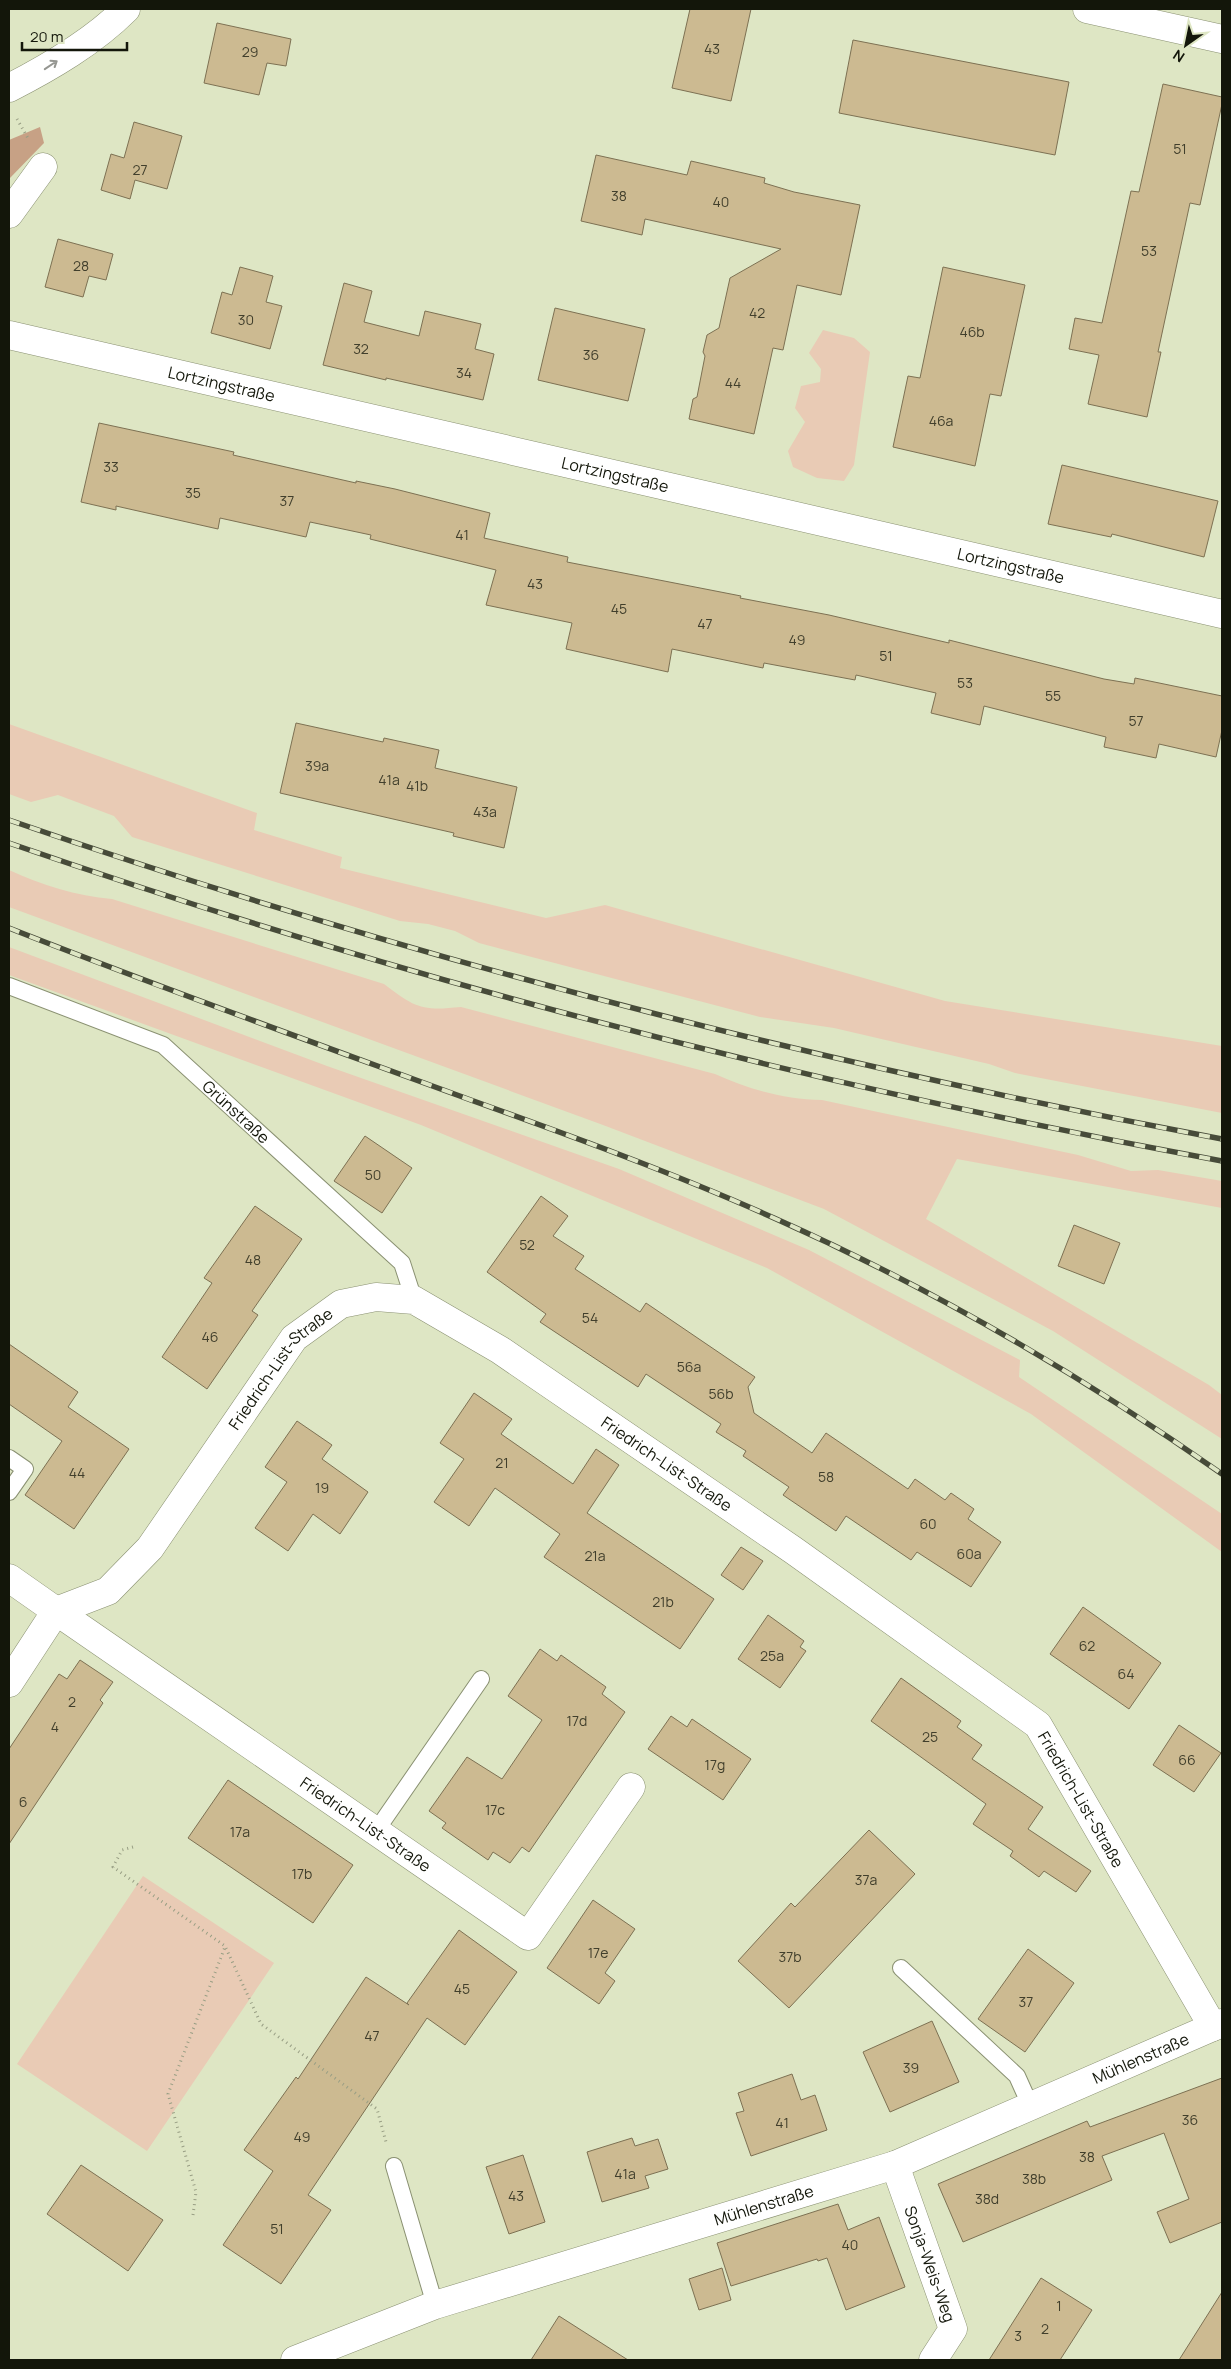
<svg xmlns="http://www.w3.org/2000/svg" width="1231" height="2369" viewBox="0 0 1231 2369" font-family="Manrope,sans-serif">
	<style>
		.green { fill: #e9cbb5 }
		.forest { fill: #c7a185 }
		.building { fill: #ccba91; stroke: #7d7153 }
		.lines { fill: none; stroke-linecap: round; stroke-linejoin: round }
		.service-casing { stroke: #8a9172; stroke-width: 18 }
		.minor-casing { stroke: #8a9172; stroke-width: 29 }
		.secondary-casing { stroke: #8a9172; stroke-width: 29 }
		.path { stroke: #989e84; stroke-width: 3; stroke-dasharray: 1 4; stroke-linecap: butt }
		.service { stroke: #fff; stroke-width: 16 }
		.minor { stroke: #fff; stroke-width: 28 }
		.secondary { stroke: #fff; stroke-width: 28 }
		.rail-casing { stroke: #474b39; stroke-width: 5.5 }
		.rail { stroke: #dee6c4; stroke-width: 4; stroke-dasharray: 11; stroke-linecap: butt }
		.oneway { stroke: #959691 }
		.labels { text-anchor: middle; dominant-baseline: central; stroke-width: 4; stroke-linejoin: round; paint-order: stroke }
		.number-label { font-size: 14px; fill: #413f2c }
		.street-label { font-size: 16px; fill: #13160a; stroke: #dee6c4 }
	</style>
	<rect width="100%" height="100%" fill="#dee6c4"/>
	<path class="green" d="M 823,330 L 854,338 L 870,352 L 854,465 L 844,481 L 817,478 L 793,467 L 788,451 L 805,422 L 795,408 L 801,386 L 820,382 L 821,369 L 809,353 Z
		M 9,724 L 257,813 L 254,830 L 342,857 L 340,868 L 546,918 L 605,905 L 945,1001 L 1222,1046 L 1222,1113 L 1015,1073 L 989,1064 L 834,1028 L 760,1017 L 479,943 L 455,931 L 428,924 L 400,921 L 132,837 L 114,816 L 58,795 L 31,802 L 9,794 Z
		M 9,870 C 42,885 76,896 112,899 L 384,984 C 415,1008 422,1011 461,1007 L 715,1074 C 750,1090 784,1099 822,1100 L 1078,1155 L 1131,1171 L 1158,1170 L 1222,1181 L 1222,1208 L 957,1159 L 926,1219 L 1209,1385 L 1222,1395 L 1222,1439 L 1053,1331 L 824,1209 L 603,1125 L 9,907 Z
		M 9,947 L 327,1066 L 619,1169 L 809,1250 L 1020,1360 L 1019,1377 L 1222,1514 L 1222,1552 L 1031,1414 L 767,1268 L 421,1125 L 9,975 Z
		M 143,1876 L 274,1963 L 147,2151 L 17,2064 Z"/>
	<path class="forest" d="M 40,127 L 44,143 L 9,179 L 9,140 Z"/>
	<path class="building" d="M 690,9 L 751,9 L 731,101 L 672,88 Z
		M 217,23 L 291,39 L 286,66 L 267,63 L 259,95 L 204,83 Z
		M 853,40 L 1069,82 L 1055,155 L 839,113 Z
		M 1163,84 L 1222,97 L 1222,104 L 1200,205 L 1190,203 L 1158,352 L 1161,352 L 1147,417 L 1088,404 L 1099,355 L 1069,349 L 1075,318 L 1102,323 L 1131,191 L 1139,192 Z
		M 134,122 L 182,136 L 167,189 L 135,180 L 130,199 L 101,190 L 111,154 L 124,158 Z
		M 596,155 L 687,175 L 691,161 L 765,178 L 764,183 L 794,192 L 860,205 L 841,295 L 797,285 L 783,350 L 773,348 L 754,434 L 689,419 L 693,399 L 697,397 L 705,356 L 703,352 L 707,335 L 719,328 L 730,278 L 781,249 L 645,219 L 642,235 L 581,221 Z
		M 58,239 L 113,254 L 106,280 L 89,276 L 83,297 L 45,287 Z
		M 240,267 L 273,276 L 266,302 L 282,306 L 270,349 L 211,333 L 222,292 L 232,295 Z
		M 943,267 L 1025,285 L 1001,396 L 990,394 L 975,466 L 893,447 L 908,376 L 920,378 Z
		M 344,283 L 372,291 L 364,322 L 419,336 L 425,311 L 481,324 L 475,349 L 494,354 L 483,400 L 386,378 L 386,380 L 323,365 Z
		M 555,308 L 645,329 L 628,401 L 538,380 Z
		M 99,423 L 234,452 L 233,455 L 356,483 L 356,481 L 395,489 L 490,513 L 484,538 L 568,557 L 567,562 L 741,596 L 740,598 L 829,615 L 949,643 L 949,640 L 1104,679 L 1134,684 L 1135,678 L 1222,696 L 1222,730 L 1216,757 L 1159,744 L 1156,758 L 1104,747 L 1106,737 L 984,706 L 980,725 L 931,713 L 936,693 L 856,675 L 855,680 L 764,663 L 763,668 L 672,649 L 668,672 L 566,649 L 572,623 L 486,605 L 496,570 L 370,539 L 371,535 L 310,522 L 306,537 L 220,518 L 218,529 L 116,506 L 116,510 L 81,502 Z
		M 1062,465 L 1218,501 L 1204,557 L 1112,534 L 1111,537 L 1048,524 Z
		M 296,723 L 383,742 L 384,738 L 439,750 L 435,768 L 517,787 L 504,848 L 453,836 L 454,833 L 280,793 Z
		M 365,1136 L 412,1168 L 382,1213 L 334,1181 Z
		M 541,1196 L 568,1216 L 553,1236 L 584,1256 L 575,1269 L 640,1312 L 646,1303 L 755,1377 L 748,1387 L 754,1413 L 812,1453 L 826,1433 L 908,1489 L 915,1479 L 945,1500 L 951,1493 L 974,1509 L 968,1519 L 1001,1542 L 971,1587 L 917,1552 L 911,1560 L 846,1516 L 836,1531 L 783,1495 L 789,1487 L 743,1456 L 746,1451 L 716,1432 L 721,1424 L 646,1374 L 638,1387 L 540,1322 L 546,1314 L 487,1272 Z
		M 255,1206 L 302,1239 L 252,1311 L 258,1315 L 207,1389 L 162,1357 L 212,1283 L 204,1278 Z
		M 1074,1225 L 1120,1243 L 1104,1284 L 1058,1266 Z
		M 9,1344 L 78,1392 L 68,1407 L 129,1449 L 74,1529 L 25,1495 L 62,1441 L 9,1404 Z
		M 474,1393 L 512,1419 L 501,1434 L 573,1484 L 596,1449 L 619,1465 L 587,1513 L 714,1599 L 680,1649 L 544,1557 L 560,1534 L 495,1488 L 469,1526 L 434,1502 L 464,1459 L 440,1443 Z
		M 297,1421 L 332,1445 L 322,1459 L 368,1492 L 340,1534 L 313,1514 L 288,1551 L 255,1528 L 287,1482 L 265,1467 Z
		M 741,1547 L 763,1561 L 743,1590 L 721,1575 Z
		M 1083,1607 L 1161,1663 L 1129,1709 L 1050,1654 Z
		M 768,1615 L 804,1641 L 800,1647 L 806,1651 L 780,1688 L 738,1659 Z
		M 540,1649 L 557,1661 L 561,1655 L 606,1687 L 602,1694 L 625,1712 L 529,1852 L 522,1847 L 510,1863 L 493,1852 L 488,1860 L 442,1828 L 446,1823 L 429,1811 L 467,1757 L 502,1779 L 542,1720 L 508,1696 Z
		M 80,1660 L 113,1682 L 100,1700 L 103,1703 L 9,1844 L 9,1749 L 59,1674 L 67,1679 Z
		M 901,1678 L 961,1721 L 957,1727 L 982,1745 L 972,1759 L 1043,1807 L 1028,1829 L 1091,1871 L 1076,1892 L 1044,1871 L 1039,1877 L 1010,1856 L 1013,1851 L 973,1824 L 986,1804 L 871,1721 Z
		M 671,1716 L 687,1727 L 692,1719 L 751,1759 L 723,1800 L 648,1749 Z
		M 1179,1725 L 1221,1753 L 1194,1792 L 1153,1765 Z
		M 228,1780 L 353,1865 L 313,1923 L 188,1838 Z
		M 869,1830 L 915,1874 L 789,2008 L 738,1961 L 791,1903 L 795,1907 Z
		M 593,1900 L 635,1929 L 605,1973 L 615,1981 L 599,2004 L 547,1968 Z
		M 459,1930 L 517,1972 L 465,2045 L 427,2018 L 308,2195 L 331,2210 L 281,2284 L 223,2245 L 273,2171 L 244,2150 L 296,2077 L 298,2079 L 366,1977 L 409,2005 L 407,2003 Z
		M 1028,1949 L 1074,1983 L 1025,2052 L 978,2019 Z
		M 932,2021 L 959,2082 L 890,2112 L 863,2052 Z
		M 792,2074 L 801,2100 L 815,2095 L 827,2130 L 751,2156 L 736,2113 L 744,2111 L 738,2093 Z
		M 1222,2078 L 1222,2222 L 1170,2243 L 1157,2212 L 1189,2199 L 1164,2133 L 1102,2156 L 1112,2180 L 963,2242 L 938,2184 L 1087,2121 L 1090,2127 Z
		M 632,2138 L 635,2146 L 658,2139 L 668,2169 L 645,2176 L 649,2188 L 602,2202 L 587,2152 Z
		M 523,2155 L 545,2222 L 509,2234 L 486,2167 Z
		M 81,2165 L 163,2220 L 128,2271 L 47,2214 Z
		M 838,2204 L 848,2230 L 879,2217 L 905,2287 L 846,2310 L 827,2258 L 818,2261 L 817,2259 L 731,2286 L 717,2243 Z
		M 722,2268 L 731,2300 L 699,2310 L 689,2279 Z
		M 1041,2278 L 1092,2310 L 1060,2360 L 989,2360 Z
		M 1222,2292 L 1222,2360 L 1179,2360 Z
		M 559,2316 L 628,2360 L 531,2360 Z"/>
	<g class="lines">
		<g class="service-casing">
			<g id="service">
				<path id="s1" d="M 9,986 L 163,1045 L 402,1263 L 414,1300"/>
				<path d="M 9,1458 L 25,1469 L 9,1492"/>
				<path d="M 376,1831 L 481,1679"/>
				<path d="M 901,1968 L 1017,2076 L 1030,2105"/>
				<path d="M 394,2166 L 435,2305"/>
			</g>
		</g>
		<g class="minor-casing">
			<g id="minor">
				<path d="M 1087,9 L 1222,39"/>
				<path d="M 9,214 L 43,167"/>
				<path id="s2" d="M 9,335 L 1222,614"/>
				<path id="s3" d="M 9,1578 L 56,1611 L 108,1591 L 150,1548 L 294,1338 L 341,1304 L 376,1297 L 414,1300 L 500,1350 L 793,1550 L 1038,1725 L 1213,2027"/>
				<path id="s4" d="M 9,1683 L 56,1611 L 528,1936 L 631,1787"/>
				<path id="s5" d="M 895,2165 L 953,2329 L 933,2360"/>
				<path id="s6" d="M 295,2360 L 435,2305 L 895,2165 L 1222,2023"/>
			</g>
		</g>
		<g class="secondary-casing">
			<path id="secondary" d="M 9,88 C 50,67 93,42 126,9"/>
		</g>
		<path class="path" d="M 17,119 L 29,140
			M 133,1847 L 122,1850 L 113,1867 L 225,1946 L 261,2024 L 377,2109 L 386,2142
			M 193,2215 L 196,2192 L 168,2094 L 225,1947"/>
		<use href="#service" class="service"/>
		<use href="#minor" class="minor"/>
		<use href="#secondary" class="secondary"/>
		<g class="rail-casing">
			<path id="rail" d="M 9,820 C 405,957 810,1062 1222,1139
				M 9,843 C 405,980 810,1085 1222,1161
				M 9,928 C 161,988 315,1043 468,1099 C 571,1136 674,1173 774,1218 C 932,1288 1081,1375 1222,1474"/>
		</g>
		<use href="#rail" class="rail"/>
	</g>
	<defs><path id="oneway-shaft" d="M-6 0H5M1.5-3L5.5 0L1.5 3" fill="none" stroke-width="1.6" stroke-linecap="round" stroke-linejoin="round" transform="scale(1.25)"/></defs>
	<use class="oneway" href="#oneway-shaft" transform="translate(51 65) rotate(-34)"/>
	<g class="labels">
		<g class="number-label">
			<text x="712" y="48">43</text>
			<text x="250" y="51">29</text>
			<text x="1180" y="148">51</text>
			<text x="140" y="169">27</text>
			<text x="619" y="195">38</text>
			<text x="721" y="201">40</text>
			<text x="1149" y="250">53</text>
			<text x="81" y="265">28</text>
			<text x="757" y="312">42</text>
			<text x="246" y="319">30</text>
			<text x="972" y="331">46b</text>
			<text x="361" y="348">32</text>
			<text x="591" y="354">36</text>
			<text x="464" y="372">34</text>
			<text x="733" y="382">44</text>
			<text x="941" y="420">46a</text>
			<text x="111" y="466">33</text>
			<text x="193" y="492">35</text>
			<text x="287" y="500">37</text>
			<text x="462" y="534">41</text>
			<text x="535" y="583">43</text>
			<text x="619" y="608">45</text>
			<text x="705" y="623">47</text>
			<text x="797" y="639">49</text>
			<text x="886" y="655">51</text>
			<text x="965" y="682">53</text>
			<text x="1053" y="695">55</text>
			<text x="1136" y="720">57</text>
			<text x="317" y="765">39a</text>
			<text x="389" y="779">41a</text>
			<text x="417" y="785">41b</text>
			<text x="485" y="811">43a</text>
			<text x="373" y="1174">50</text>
			<text x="527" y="1244">52</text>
			<text x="253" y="1259">48</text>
			<text x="590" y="1317">54</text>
			<text x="210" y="1336">46</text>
			<text x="689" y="1366">56a</text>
			<text x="721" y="1393">56b</text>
			<text x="502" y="1462">21</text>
			<text x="77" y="1472">44</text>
			<text x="826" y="1476">58</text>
			<text x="322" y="1487">19</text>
			<text x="928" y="1523">60</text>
			<text x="969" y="1553">60a</text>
			<text x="595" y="1555">21a</text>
			<text x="663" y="1601">21b</text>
			<text x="1087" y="1645">62</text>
			<text x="772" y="1655">25a</text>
			<text x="1126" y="1673">64</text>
			<text x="72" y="1701">2</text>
			<text x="577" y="1720">17d</text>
			<text x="55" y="1726">4</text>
			<text x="930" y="1736">25</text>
			<text x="1187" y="1759">66</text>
			<text x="715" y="1764">17g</text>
			<text x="23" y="1801">6</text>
			<text x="495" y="1809">17c</text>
			<text x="240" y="1831">17a</text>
			<text x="302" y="1873">17b</text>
			<text x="866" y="1879">37a</text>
			<text x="598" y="1952">17e</text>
			<text x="790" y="1956">37b</text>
			<text x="462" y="1988">45</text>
			<text x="1026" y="2001">37</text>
			<text x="372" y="2035">47</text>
			<text x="911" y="2067">39</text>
			<text x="1190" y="2119">36</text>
			<text x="782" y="2122">41</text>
			<text x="302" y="2136">49</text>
			<text x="1087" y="2156">38</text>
			<text x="625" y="2173">41a</text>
			<text x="1034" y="2178">38b</text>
			<text x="516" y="2195">43</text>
			<text x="987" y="2198">38d</text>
			<text x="277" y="2228">51</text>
			<text x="850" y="2244">40</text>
			<text x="1059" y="2305">1</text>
			<text x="1045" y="2328">2</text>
			<text x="1018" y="2335">3</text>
		</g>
		<g class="street-label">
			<text stroke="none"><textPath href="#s2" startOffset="218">Lortzingstraße</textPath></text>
			<text stroke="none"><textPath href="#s2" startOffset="622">Lortzingstraße</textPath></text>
			<text stroke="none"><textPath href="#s2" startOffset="1028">Lortzingstraße</textPath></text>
			<text stroke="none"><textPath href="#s1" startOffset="264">Grünstraße</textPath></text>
			<text stroke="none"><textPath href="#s3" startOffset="396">Friedrich-List-Straße</textPath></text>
			<text stroke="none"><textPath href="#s3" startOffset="861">Friedrich-List-Straße</textPath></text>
			<text stroke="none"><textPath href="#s3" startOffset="1401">Friedrich-List-Straße</textPath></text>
			<text stroke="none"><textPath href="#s4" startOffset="462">Friedrich-List-Straße</textPath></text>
			<text stroke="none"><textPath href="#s6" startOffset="899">Mühlenstraße</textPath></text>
			<text stroke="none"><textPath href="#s6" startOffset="494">Mühlenstraße</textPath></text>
			<text stroke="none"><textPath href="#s5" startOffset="105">Sonja-Weis-Weg</textPath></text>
		</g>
	</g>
	<rect width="1231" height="2369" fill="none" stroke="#13160a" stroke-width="20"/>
	<g transform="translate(1186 45) rotate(213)" stroke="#dee6c4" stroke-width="4" paint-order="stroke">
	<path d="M0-4L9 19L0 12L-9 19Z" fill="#13160a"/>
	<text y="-8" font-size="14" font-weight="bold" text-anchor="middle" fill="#13160a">N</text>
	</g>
	<path d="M22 42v8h105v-8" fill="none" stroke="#13160a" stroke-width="2.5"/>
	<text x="30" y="42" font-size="15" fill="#13160a" stroke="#dee6c4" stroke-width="4" paint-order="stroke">20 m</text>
</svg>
